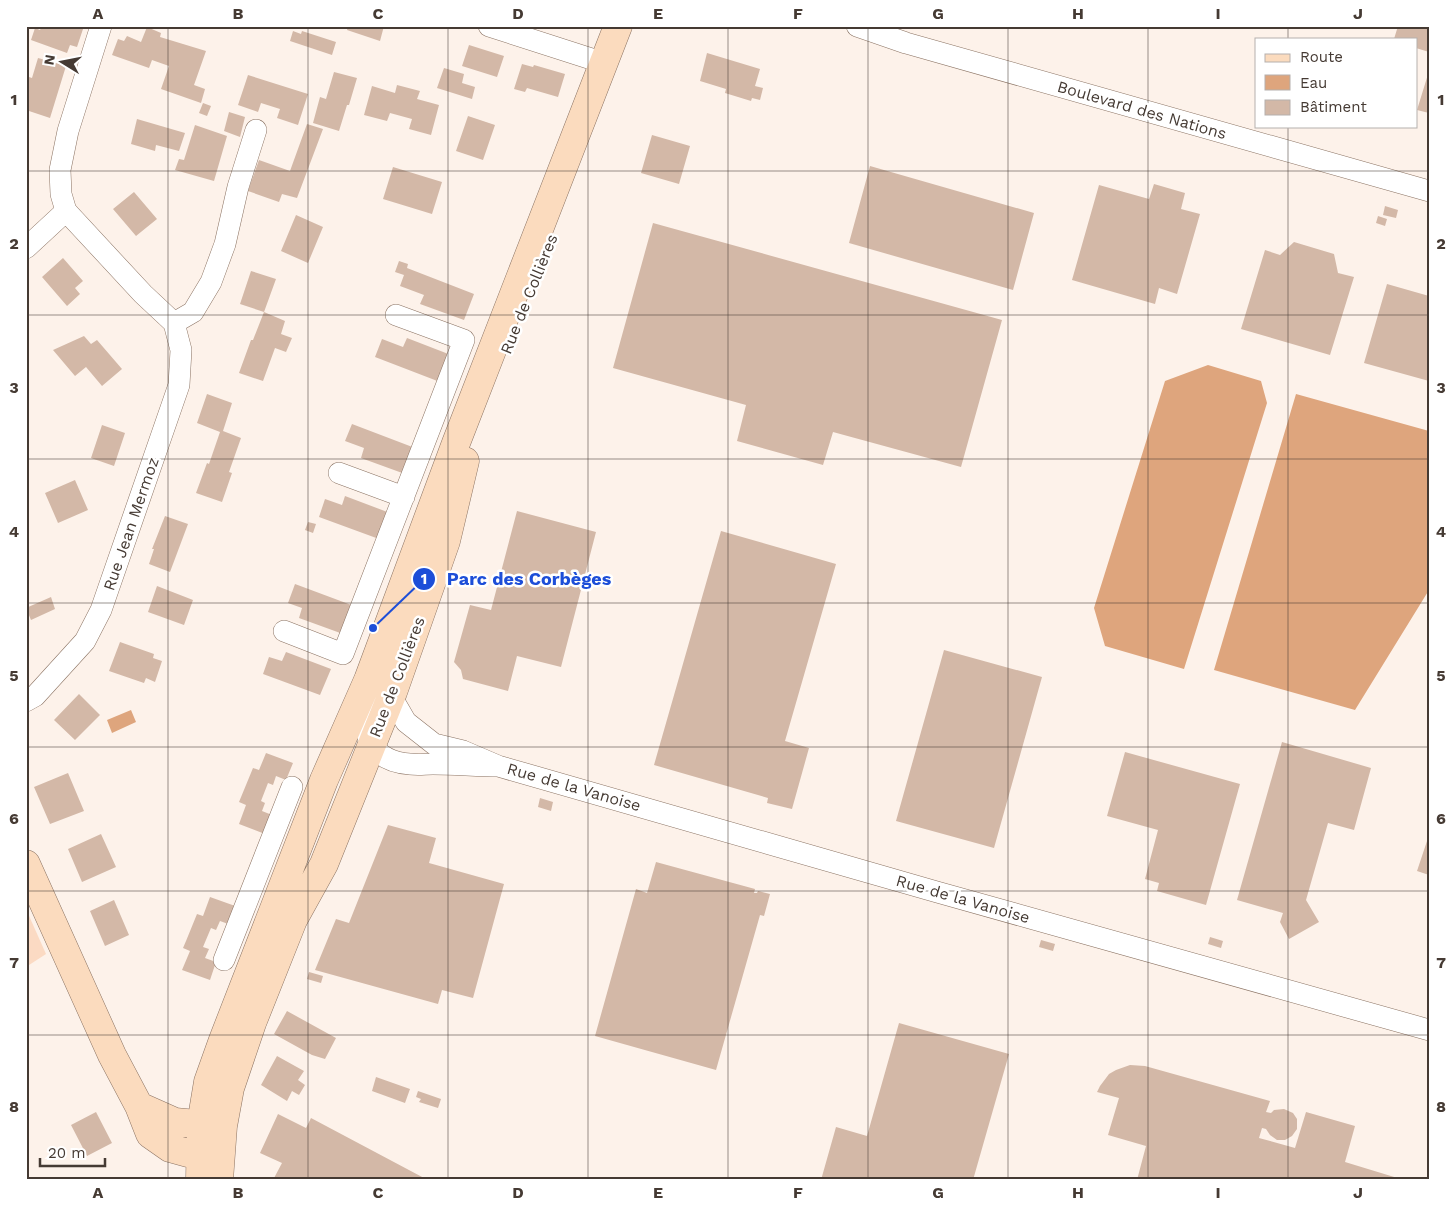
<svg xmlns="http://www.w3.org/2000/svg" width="1455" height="1206" viewBox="0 0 1455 1206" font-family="'Work Sans',sans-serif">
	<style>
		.green { fill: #fbdac3 }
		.water { fill: #dea57d }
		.building { fill: #d3b8a7 }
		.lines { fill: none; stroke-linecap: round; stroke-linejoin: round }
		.street-casing { stroke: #8b7363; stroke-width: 22 }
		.secondary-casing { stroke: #8b7363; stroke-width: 29 }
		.street { stroke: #fff; stroke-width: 21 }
		.secondary { stroke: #fbdbbe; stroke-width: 28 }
		.grid { fill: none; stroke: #453a33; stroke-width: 1; stroke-opacity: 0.55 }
		.labels { text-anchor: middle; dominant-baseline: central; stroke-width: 5; stroke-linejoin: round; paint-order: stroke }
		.street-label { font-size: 16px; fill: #453a33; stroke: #fff }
		.leader { fill: none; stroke: #1d4ed8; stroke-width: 2 }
		.callout-dot { fill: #1d4ed8; stroke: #fff; stroke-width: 2 }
		.mark-label { font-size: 15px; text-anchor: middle; font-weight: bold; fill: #fff }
		.callout-label { font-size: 18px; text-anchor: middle; font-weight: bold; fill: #1d4ed8; stroke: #fff; stroke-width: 5; stroke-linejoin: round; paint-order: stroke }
		.neatline { fill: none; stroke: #453a33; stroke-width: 2 }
		.grid-label { font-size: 16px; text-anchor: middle; font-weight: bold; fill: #453a33 }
	</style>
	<rect width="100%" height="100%" fill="#fdf2ea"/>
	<path class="green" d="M 26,909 L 46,954 L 26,967 Z"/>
	<path class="water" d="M 1208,365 L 1261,381 L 1267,403 L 1184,669 L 1105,646 L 1094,608 L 1165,381 Z
		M 1296,394 L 1429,431 L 1429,590 L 1355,710 L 1214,670 Z
		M 131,710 L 136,722 L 112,733 L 107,720 Z"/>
	<path class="building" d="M 42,26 L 84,26 L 77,47 L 70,45 L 67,53 L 31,40 L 35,28 L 40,30 Z
		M 348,26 L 384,26 L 380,41 L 347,30 Z
		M 1398,26 L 1429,26 L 1429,52 L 1416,48 L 1416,39 L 1394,39 Z
		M 147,27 L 161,33 L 160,37 L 206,51 L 194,85 L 205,89 L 201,103 L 161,89 L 169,66 L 152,60 L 149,68 L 112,55 L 118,39 L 124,41 L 127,36 L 141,42 Z
		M 293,31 L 301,34 L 302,31 L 336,42 L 332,55 L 290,41 Z
		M 469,45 L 504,56 L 497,77 L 462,66 Z
		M 707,53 L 760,69 L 755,86 L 763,88 L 760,100 L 752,98 L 751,101 L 725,93 L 726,89 L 700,81 Z
		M 38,58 L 66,66 L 50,118 L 26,110 L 26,96 L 28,92 L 26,91 L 26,76 L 32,78 Z
		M 522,64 L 533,67 L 534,65 L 565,74 L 558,97 L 527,88 L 525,92 L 514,89 Z
		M 444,68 L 464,74 L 462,83 L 475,87 L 472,99 L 437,88 Z
		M 1429,71 L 1429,113 L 1417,110 Z
		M 334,72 L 357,78 L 349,105 L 347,105 L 339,131 L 313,123 L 320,97 L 326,99 Z
		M 248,75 L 308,94 L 298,125 L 277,118 L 280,109 L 261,103 L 258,112 L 238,105 Z
		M 397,85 L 420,91 L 417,99 L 439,105 L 431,135 L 409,129 L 412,119 L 390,113 L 387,121 L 364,115 L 372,86 L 395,93 Z
		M 203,103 L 211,106 L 207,116 L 199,113 Z
		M 229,112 L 245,117 L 240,137 L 224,131 Z
		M 468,116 L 495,125 L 483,160 L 456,151 Z
		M 137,119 L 185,133 L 179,151 L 156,145 L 155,151 L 131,144 Z
		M 307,124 L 323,129 L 297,198 L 282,194 L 279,202 L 248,191 L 259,160 L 290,171 Z
		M 195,125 L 227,136 L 214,181 L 175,170 L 179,159 L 184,160 Z
		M 652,135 L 690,146 L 679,184 L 641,173 Z
		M 870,166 L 1034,213 L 1013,290 L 849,243 Z
		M 393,167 L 442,182 L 432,214 L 383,199 Z
		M 1154,184 L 1185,193 L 1181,209 L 1200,214 L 1177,294 L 1159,288 L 1155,304 L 1072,280 L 1099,185 L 1149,199 Z
		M 134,192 L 157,219 L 136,236 L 113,209 Z
		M 1385,206 L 1398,210 L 1396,218 L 1383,215 Z
		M 296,215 L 323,227 L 308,263 L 281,251 Z
		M 1378,216 L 1387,219 L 1385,226 L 1376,223 Z
		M 653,223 L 1002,320 L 961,467 L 833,432 L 823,465 L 737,441 L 746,405 L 613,368 Z
		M 1294,242 L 1334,254 L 1338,273 L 1354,277 L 1330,355 L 1241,329 L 1265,250 L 1280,255 Z
		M 63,258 L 83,281 L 75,288 L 80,294 L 67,306 L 42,277 Z
		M 399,261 L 408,264 L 407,268 L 474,294 L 464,320 L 420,304 L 424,295 L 400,286 L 404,275 L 395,272 Z
		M 251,271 L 276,279 L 264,312 L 285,321 L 281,334 L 292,338 L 286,352 L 275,348 L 263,381 L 239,373 L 251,340 L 253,340 L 264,312 L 240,304 Z
		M 1387,284 L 1429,296 L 1429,381 L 1364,363 Z
		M 84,336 L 91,344 L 97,340 L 122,369 L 102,386 L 86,367 L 75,376 L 53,350 Z
		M 407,338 L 451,355 L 440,382 L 375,357 L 382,339 L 403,347 Z
		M 207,394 L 232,403 L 223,431 L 241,438 L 229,472 L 232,473 L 222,502 L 196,493 L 207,463 L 209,464 L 220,432 L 197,423 Z
		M 352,424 L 415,448 L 405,474 L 361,458 L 364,448 L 345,441 Z
		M 102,425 L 125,433 L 114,466 L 91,458 Z
		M 75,480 L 88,510 L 58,523 L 45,493 Z
		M 345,496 L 390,513 L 379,539 L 319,517 L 325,499 L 342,505 Z
		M 517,511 L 596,532 L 561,667 L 517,656 L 508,691 L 463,679 L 461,670 L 454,662 L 470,605 L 491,610 Z
		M 165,516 L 188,524 L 170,572 L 149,564 L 154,549 L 152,549 Z
		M 308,522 L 316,524 L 313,533 L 305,530 Z
		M 721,531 L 836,564 L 785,741 L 809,748 L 792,809 L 767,803 L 768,798 L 654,765 Z
		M 295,584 L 354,606 L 343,634 L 299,618 L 302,608 L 288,603 Z
		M 157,586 L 193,600 L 184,625 L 148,612 Z
		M 51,597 L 55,609 L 31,620 L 26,608 Z
		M 120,642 L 154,654 L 153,658 L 162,661 L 155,682 L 146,678 L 144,683 L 109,671 Z
		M 944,650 L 1042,677 L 994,848 L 896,821 Z
		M 286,652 L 331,669 L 320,695 L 263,674 L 269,657 L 282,661 Z
		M 79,694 L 100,715 L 75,740 L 54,720 Z
		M 1282,742 L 1371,768 L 1354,830 L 1328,823 L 1306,900 L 1319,922 L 1289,939 L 1280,922 L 1283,913 L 1237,900 Z
		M 1125,752 L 1240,784 L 1206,905 L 1157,891 L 1159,883 L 1145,879 L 1158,830 L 1107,816 Z
		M 266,753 L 293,763 L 286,780 L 276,776 L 273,785 L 268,783 L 261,801 L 265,803 L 262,811 L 272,815 L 265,834 L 239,824 L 246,805 L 239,802 L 253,768 L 259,770 Z
		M 68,773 L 84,811 L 50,824 L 34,787 Z
		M 540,798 L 553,802 L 551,811 L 538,807 Z
		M 388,825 L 436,838 L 429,863 L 504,884 L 473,998 L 442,990 L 438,1004 L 315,970 L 336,919 L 349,923 Z
		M 101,834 L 116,867 L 82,882 L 68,849 Z
		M 1429,835 L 1429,875 L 1417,871 Z
		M 656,862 L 755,889 L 754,893 L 757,893 L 758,891 L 770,894 L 764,916 L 760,915 L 716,1070 L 595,1036 L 636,889 L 647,893 Z
		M 210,897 L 238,907 L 231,925 L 220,921 L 216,930 L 211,928 L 203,947 L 209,949 L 205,958 L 216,962 L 210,980 L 182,970 L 190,951 L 183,948 L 186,941 L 197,914 L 203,916 Z
		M 114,900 L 129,935 L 105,946 L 90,911 Z
		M 1210,937 L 1223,941 L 1221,948 L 1208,944 Z
		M 1041,940 L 1055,944 L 1053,951 L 1039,947 Z
		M 309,972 L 323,976 L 321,983 L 307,979 Z
		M 287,1011 L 336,1038 L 325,1059 L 312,1055 L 274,1034 Z
		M 899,1023 L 1009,1054 L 973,1180 L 821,1180 L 836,1127 L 867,1136 Z
		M 277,1056 L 304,1071 L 298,1080 L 305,1085 L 299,1095 L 292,1091 L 287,1101 L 261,1085 Z
		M 1130,1065 L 1145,1066 L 1270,1101 L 1266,1112 L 1271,1113 L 1274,1110 L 1284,1109 L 1293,1113 L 1297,1119 L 1297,1129 L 1292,1136 L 1285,1140 L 1277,1140 L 1270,1135 L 1266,1129 L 1262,1128 L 1259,1138 L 1295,1148 L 1306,1112 L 1355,1126 L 1345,1162 L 1404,1180 L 1137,1180 L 1146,1146 L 1108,1135 L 1119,1098 L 1097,1092 L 1100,1086 L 1109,1074 L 1116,1070 Z
		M 376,1077 L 410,1089 L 405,1103 L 372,1091 Z
		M 418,1091 L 441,1099 L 438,1108 L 419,1102 L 421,1099 L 416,1097 Z
		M 96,1112 L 112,1143 L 87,1156 L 71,1125 Z
		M 278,1114 L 306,1128 L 311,1118 L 424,1178 L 423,1180 L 273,1180 L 282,1163 L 260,1153 Z"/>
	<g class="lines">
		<g class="street-casing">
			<path id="street" d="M 489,26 L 604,63
				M 857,26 L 906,43 L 1429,191
				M 26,248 L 66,211
				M 174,323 L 193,312 L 211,282 L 225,244 L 238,187 L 256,130
				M 339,473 L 404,497
				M 284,631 L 343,654 L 464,340 L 396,315
				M 366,695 C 360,731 369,761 410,764 C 418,765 425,764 433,764 C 455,764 477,766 498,766 L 463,751 L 434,744 L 406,722 L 395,703 L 393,692
				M 26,701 L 35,696 L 85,641 L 101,610 L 179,385 L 181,350 L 174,323 L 143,294 L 66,211 L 61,194 L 60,170 L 68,131 L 101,26
				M 498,766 L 937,892 L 1429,1030
				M 224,960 L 292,787"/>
		</g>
		<g class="secondary-casing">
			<path id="secondary" d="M 26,864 L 112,1055 L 139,1106 L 150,1134 L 170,1148 L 188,1153 L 217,1156
				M 139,1106 L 175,1122 L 218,1126
				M 200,1180 L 201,1124 L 208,1082 L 223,1040 L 324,780 L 368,680 L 456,443 L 618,26
				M 219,1180 L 223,1126 L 230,1088 L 252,1023 L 293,920 L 324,864 L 393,692 L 446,541 L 465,461"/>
		</g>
		<use href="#street" class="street"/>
		<use href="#secondary" class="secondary"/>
	</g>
	<path class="grid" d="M 168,26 L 168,1180M 308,26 L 308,1180M 448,26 L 448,1180M 588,26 L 588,1180M 728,26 L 728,1180M 868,26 L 868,1180M 1008,26 L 1008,1180M 1148,26 L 1148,1180M 1288,26 L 1288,39M 1288,126 L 1288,1180M 26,171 L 1429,171M 26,315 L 1429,315M 26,459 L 1429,459M 26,603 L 1429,603M 26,747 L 1429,747M 26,891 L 1429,891M 26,1035 L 1429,1035"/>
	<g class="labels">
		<g class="street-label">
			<text transform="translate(1142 110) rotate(16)">Boulevard des Nations</text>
			<text transform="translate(529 294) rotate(-68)">Rue de Collières</text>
			<text transform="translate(131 524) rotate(-71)">Rue Jean Mermoz</text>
			<text transform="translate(397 677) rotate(-69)">Rue de Collières</text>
			<text transform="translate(574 787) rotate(16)">Rue de la Vanoise</text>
			<text transform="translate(963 899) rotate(16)">Rue de la Vanoise</text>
		</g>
	</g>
	<path class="leader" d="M373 628L424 579"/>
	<g class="callout-dot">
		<circle cx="373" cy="628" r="5"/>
		<circle cx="424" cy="579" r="12"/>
	</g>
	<g class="mark-label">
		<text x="424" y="584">1</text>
	</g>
	<g class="callout-label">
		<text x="529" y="585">Parc des Corbèges</text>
	</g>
	<rect width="1455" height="1206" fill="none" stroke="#ffffff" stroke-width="55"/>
	<rect x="1255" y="38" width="162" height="90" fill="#ffffff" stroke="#b5b0ad"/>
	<rect x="1265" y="54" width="25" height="8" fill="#fbdbbe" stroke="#b5b0ad"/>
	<text x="1300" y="62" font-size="15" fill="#453a33">Route</text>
	<rect x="1265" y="75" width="25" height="15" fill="#dea57d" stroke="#b5b0ad"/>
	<text x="1300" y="88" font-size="15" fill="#453a33">Eau</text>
	<rect x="1265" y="100" width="25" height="15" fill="#d3b8a7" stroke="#b5b0ad"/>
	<text x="1300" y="112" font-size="15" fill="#453a33">Bâtiment</text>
	<g transform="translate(62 62) rotate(280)" stroke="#ffffff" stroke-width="4" paint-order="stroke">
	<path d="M0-4L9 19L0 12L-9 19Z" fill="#453a33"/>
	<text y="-8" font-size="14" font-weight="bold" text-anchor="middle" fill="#453a33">N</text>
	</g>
	<path d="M40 1158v8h65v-8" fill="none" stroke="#453a33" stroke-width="2.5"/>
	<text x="48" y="1158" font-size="15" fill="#453a33" stroke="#ffffff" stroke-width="4" paint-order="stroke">20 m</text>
	<rect x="28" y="28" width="1400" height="1150" class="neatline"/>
	<g class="grid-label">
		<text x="98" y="19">A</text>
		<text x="238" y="19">B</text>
		<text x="378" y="19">C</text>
		<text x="518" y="19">D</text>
		<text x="658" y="19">E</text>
		<text x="798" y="19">F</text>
		<text x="938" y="19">G</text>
		<text x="1078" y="19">H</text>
		<text x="1218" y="19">I</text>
		<text x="1358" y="19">J</text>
		<text x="14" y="105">1</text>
		<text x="1441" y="105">1</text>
		<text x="14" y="249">2</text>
		<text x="1441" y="249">2</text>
		<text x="14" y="393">3</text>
		<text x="1441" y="393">3</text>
		<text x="14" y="537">4</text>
		<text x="1441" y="537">4</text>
		<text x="14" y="681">5</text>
		<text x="1441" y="681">5</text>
		<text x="14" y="824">6</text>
		<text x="1441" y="824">6</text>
		<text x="14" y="968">7</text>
		<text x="1441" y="968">7</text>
		<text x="14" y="1112">8</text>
		<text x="1441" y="1112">8</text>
		<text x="98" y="1198">A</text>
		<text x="238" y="1198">B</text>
		<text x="378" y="1198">C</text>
		<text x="518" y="1198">D</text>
		<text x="658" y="1198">E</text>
		<text x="798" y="1198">F</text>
		<text x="938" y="1198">G</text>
		<text x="1078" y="1198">H</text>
		<text x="1218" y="1198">I</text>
		<text x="1358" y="1198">J</text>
	</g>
</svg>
